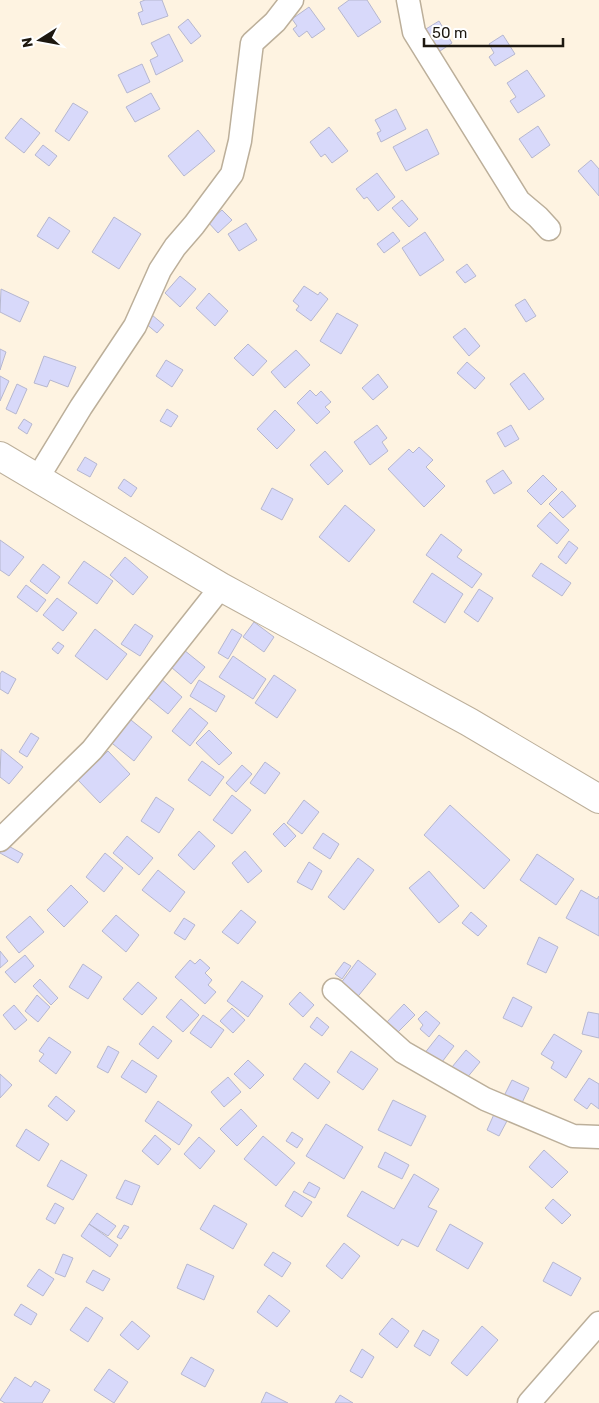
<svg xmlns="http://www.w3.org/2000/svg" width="599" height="1403" viewBox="0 0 599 1403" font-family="Rubik,sans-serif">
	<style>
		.building { fill: #d8d9fa; stroke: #b6b7cf }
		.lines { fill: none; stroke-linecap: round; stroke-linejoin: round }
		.minor-casing { stroke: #bcaf9a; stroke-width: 25 }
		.primary-casing { stroke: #bcaf9a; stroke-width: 30 }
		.minor { stroke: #fff; stroke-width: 22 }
		.primary { stroke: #fff; stroke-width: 28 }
	</style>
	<rect width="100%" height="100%" fill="#fef3e1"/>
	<path class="building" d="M 145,0 L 162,0 L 168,16 L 142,25 L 138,13 L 143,11 L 140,2 Z
		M 349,0 L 367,0 L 381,22 L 358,37 L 338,8 Z
		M 309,7 L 325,29 L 312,38 L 307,31 L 299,37 L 293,29 L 297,26 L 292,19 Z
		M 188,19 L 201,36 L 191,44 L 178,27 Z
		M 439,21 L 452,43 L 434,55 L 421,32 Z
		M 169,34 L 183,61 L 156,75 L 150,60 L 158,56 L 151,43 Z
		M 503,35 L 515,54 L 495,66 L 489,57 L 494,53 L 489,44 Z
		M 142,64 L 150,82 L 127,93 L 118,75 Z
		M 527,70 L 545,96 L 518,113 L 510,101 L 516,97 L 507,83 Z
		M 151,93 L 160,109 L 135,122 L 126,107 Z
		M 73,103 L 88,112 L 69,141 L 55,131 Z
		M 396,109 L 406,129 L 381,142 L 377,133 L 381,131 L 375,120 Z
		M 21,118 L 40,133 L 24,153 L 5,138 Z
		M 538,126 L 550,145 L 532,158 L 519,139 Z
		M 329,127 L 348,151 L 332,163 L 325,154 L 321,157 L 310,142 Z
		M 427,129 L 439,154 L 406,171 L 393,147 Z
		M 198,130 L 215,151 L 184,176 L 168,156 Z
		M 43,145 L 57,156 L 49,166 L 35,155 Z
		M 591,160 L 599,169 L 599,196 L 578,171 Z
		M 377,173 L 395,197 L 378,211 L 367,197 L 364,199 L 356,189 Z
		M 402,200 L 418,219 L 409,227 L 392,208 Z
		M 222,210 L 232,220 L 218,233 L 208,222 Z
		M 49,217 L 70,231 L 58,249 L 37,236 Z
		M 114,217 L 141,234 L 119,269 L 92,252 Z
		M 246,223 L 257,240 L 239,251 L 228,234 Z
		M 393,232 L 400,241 L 384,253 L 377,244 Z
		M 425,232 L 444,260 L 420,276 L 402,248 Z
		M 467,264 L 476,276 L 465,283 L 456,272 Z
		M 180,276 L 196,289 L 180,307 L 165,293 Z
		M 304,286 L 318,295 L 320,292 L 328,299 L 311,321 L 296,310 L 299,306 L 293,301 Z
		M 1,289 L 29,302 L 20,322 L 0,312 Z
		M 209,293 L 228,311 L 215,326 L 196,308 Z
		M 525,299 L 536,316 L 526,322 L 515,305 Z
		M 337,313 L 358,325 L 341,354 L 320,341 Z
		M 152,315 L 164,325 L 157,333 L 145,323 Z
		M 465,328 L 480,346 L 469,356 L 453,337 Z
		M 248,344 L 267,361 L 253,376 L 234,358 Z
		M 0,349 L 6,352 L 0,370 Z
		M 296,350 L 310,365 L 285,388 L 271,372 Z
		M 44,356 L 76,367 L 68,387 L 50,380 L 47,387 L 34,383 Z
		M 166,360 L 183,370 L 172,387 L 156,376 Z
		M 467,362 L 485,378 L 475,389 L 457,373 Z
		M 524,373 L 544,399 L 529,410 L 510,384 Z
		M 378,374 L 388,387 L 373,400 L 362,388 Z
		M 0,376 L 9,381 L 0,401 Z
		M 17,384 L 27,389 L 16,414 L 6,409 Z
		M 310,390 L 316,396 L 321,391 L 331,402 L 325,407 L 330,412 L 317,424 L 297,403 Z
		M 167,409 L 178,416 L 171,427 L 160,421 Z
		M 275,410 L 295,430 L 277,449 L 257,429 Z
		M 24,419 L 32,424 L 27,434 L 18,428 Z
		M 377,425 L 387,438 L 382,442 L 388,451 L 370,465 L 354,442 Z
		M 511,425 L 519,439 L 505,447 L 497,433 Z
		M 419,447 L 433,460 L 426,467 L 445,486 L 424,507 L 388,469 L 409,449 L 413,453 Z
		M 325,451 L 343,471 L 328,485 L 310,465 Z
		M 85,457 L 97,464 L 90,477 L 77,470 Z
		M 503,470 L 512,483 L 494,494 L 486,481 Z
		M 543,475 L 557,489 L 541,505 L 527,491 Z
		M 124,479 L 137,488 L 131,497 L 118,488 Z
		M 272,488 L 293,499 L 282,520 L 261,509 Z
		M 562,491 L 576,506 L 563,518 L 549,504 Z
		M 345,505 L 375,530 L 349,562 L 319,537 Z
		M 550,512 L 569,530 L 557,544 L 537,526 Z
		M 441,534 L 462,550 L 457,557 L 482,574 L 472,588 L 426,555 Z
		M 0,540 L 24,557 L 9,576 L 0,570 Z
		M 569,541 L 578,548 L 566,564 L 558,557 Z
		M 125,557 L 148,577 L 133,595 L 110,575 Z
		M 84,561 L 113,581 L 97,604 L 68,583 Z
		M 541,563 L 571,583 L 562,596 L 532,576 Z
		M 43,564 L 60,577 L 47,594 L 30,581 Z
		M 432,573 L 463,594 L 445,623 L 413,602 Z
		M 26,585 L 46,600 L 37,612 L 17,597 Z
		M 479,589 L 493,598 L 478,622 L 464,612 Z
		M 57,598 L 77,613 L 63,631 L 43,615 Z
		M 254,622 L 274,637 L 264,652 L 243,637 Z
		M 135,624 L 153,636 L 140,656 L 121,644 Z
		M 95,629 L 127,654 L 107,680 L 75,656 Z
		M 232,629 L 242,635 L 228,659 L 218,653 Z
		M 58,642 L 64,646 L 58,654 L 52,649 Z
		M 184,650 L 205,667 L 191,684 L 171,667 Z
		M 233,656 L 266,679 L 253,699 L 219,677 Z
		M 2,671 L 16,679 L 8,694 L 0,689 L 0,674 Z
		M 274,675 L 296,690 L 277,718 L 255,703 Z
		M 160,678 L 182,697 L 168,714 L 146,696 Z
		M 199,680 L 225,696 L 216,712 L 190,696 Z
		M 190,708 L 208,723 L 190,746 L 172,731 Z
		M 126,716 L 152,737 L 134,761 L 108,740 Z
		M 209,730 L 232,753 L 219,765 L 196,743 Z
		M 31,733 L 39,738 L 27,757 L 19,752 Z
		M 1,749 L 23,767 L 9,784 L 0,777 Z
		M 108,751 L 130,774 L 100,803 L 78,780 Z
		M 202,761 L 224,777 L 210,796 L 188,780 Z
		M 265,762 L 280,773 L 265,794 L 250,783 Z
		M 242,765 L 252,774 L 236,792 L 226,783 Z
		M 232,795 L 251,810 L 232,834 L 213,820 Z
		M 156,797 L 174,809 L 159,833 L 141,821 Z
		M 304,800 L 319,812 L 302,834 L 287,823 Z
		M 450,805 L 510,860 L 484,889 L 424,835 Z
		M 284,823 L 296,836 L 285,847 L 273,834 Z
		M 199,831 L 215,846 L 194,870 L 178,855 Z
		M 323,833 L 339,844 L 330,859 L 313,848 Z
		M 127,836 L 153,858 L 139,875 L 113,853 Z
		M 3,843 L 23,854 L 18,863 L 0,853 L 0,848 Z
		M 245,851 L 262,871 L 248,883 L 232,863 Z
		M 105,853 L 123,868 L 104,892 L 86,877 Z
		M 537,854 L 574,879 L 556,905 L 520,880 Z
		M 358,858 L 374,870 L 344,910 L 328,897 Z
		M 309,862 L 322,871 L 312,890 L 297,882 Z
		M 158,870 L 185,892 L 170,912 L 142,890 Z
		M 429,871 L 459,906 L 439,923 L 409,888 Z
		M 71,885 L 88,902 L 64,927 L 47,910 Z
		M 581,890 L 597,899 L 599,896 L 599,936 L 566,918 Z
		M 241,910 L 256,922 L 238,944 L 222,932 Z
		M 471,912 L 487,926 L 478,936 L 462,923 Z
		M 116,915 L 139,935 L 126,952 L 102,931 Z
		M 30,916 L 44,932 L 19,953 L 6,937 Z
		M 184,918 L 195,925 L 185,940 L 174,933 Z
		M 539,937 L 558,947 L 546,973 L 527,964 Z
		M 0,951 L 8,961 L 0,968 Z
		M 25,955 L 34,966 L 15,983 L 5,972 Z
		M 200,959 L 210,968 L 205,973 L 212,980 L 208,985 L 216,992 L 205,1004 L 175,977 L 190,960 L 195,964 Z
		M 358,960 L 376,974 L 355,1000 L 338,987 Z
		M 344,962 L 351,966 L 342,979 L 335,974 Z
		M 83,964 L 102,977 L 88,999 L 69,987 Z
		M 40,979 L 58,998 L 51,1005 L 33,986 Z
		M 242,981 L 263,996 L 248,1017 L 227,1001 Z
		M 138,982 L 157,998 L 142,1015 L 123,999 Z
		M 300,992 L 314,1005 L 303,1017 L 289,1004 Z
		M 37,995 L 50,1007 L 38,1022 L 25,1011 Z
		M 513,997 L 532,1007 L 522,1027 L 503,1018 Z
		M 181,999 L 199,1015 L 183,1032 L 166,1017 Z
		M 404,1004 L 415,1015 L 397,1033 L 386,1023 Z
		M 14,1005 L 27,1020 L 15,1030 L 3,1015 Z
		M 232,1008 L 245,1020 L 233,1033 L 220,1021 Z
		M 426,1011 L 440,1023 L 429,1037 L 420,1029 L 423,1025 L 418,1019 Z
		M 588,1012 L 599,1014 L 599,1038 L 582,1034 Z
		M 203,1015 L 224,1030 L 211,1048 L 190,1033 Z
		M 317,1017 L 329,1027 L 322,1036 L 310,1027 Z
		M 153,1026 L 172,1041 L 158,1059 L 139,1044 Z
		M 554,1034 L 582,1051 L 566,1078 L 551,1068 L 554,1062 L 541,1054 Z
		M 439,1035 L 454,1046 L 439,1066 L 424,1054 Z
		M 49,1037 L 71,1052 L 56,1074 L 39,1061 L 44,1054 L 39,1051 Z
		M 108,1046 L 119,1052 L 108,1073 L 97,1067 Z
		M 466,1050 L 480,1062 L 466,1079 L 452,1067 Z
		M 351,1051 L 378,1069 L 363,1090 L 337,1072 Z
		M 132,1060 L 157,1076 L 146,1093 L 121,1077 Z
		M 248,1060 L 264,1075 L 250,1089 L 234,1074 Z
		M 305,1063 L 330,1082 L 318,1099 L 293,1079 Z
		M 0,1074 L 12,1085 L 0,1098 Z
		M 228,1077 L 241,1092 L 224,1107 L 211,1092 Z
		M 589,1078 L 599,1084 L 599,1109 L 591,1103 L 587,1109 L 574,1100 Z
		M 512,1080 L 529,1088 L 521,1105 L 504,1096 Z
		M 56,1096 L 75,1111 L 67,1121 L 48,1106 Z
		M 393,1100 L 426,1116 L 411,1146 L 378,1130 Z
		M 158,1101 L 192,1125 L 179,1145 L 145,1121 Z
		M 241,1109 L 257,1126 L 237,1146 L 220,1129 Z
		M 495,1112 L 508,1119 L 499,1136 L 487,1130 Z
		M 326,1124 L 363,1147 L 344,1179 L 306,1156 Z
		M 26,1129 L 49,1144 L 39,1161 L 16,1146 Z
		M 292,1132 L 303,1139 L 297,1148 L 286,1141 Z
		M 155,1135 L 171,1149 L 158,1165 L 142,1151 Z
		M 263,1136 L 295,1163 L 276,1186 L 244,1159 Z
		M 199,1137 L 215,1151 L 200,1169 L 184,1154 Z
		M 544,1150 L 568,1172 L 552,1188 L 529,1167 Z
		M 385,1152 L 409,1165 L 402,1179 L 378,1167 Z
		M 61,1160 L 87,1175 L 73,1200 L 47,1186 Z
		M 414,1174 L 439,1189 L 428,1207 L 437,1211 L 418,1247 L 402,1239 L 398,1246 L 347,1216 L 362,1191 L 394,1209 Z
		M 125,1180 L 140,1186 L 132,1205 L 116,1198 Z
		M 309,1182 L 320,1188 L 315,1198 L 303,1192 Z
		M 294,1191 L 312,1202 L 302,1217 L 285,1206 Z
		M 553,1199 L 571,1215 L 562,1224 L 545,1208 Z
		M 55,1203 L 64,1208 L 55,1224 L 46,1219 Z
		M 214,1205 L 247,1224 L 233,1249 L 200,1229 Z
		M 97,1213 L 116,1226 L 108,1236 L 89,1224 Z
		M 89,1224 L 118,1245 L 110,1257 L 81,1236 Z
		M 450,1224 L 483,1243 L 468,1269 L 436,1250 Z
		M 124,1225 L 129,1227 L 121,1239 L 117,1237 Z
		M 344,1243 L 360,1256 L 342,1279 L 326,1266 Z
		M 273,1252 L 291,1263 L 282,1277 L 264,1265 Z
		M 63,1254 L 73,1258 L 65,1277 L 55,1273 Z
		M 553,1262 L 581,1278 L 571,1296 L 543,1281 Z
		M 187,1264 L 214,1276 L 204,1300 L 177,1288 Z
		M 39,1269 L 54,1279 L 43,1296 L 27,1286 Z
		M 93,1270 L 110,1279 L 103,1291 L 86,1282 Z
		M 269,1295 L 290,1311 L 277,1327 L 257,1312 Z
		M 21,1304 L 37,1314 L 31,1325 L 14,1315 Z
		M 86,1307 L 103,1318 L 88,1342 L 70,1330 Z
		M 392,1318 L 409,1331 L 397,1348 L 379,1334 Z
		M 132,1321 L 150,1336 L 138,1350 L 120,1335 Z
		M 482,1326 L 498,1340 L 467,1376 L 451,1363 Z
		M 423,1330 L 439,1340 L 430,1356 L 414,1346 Z
		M 362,1349 L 374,1357 L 362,1378 L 350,1371 Z
		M 191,1357 L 214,1370 L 205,1387 L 181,1374 Z
		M 109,1369 L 128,1382 L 114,1403 L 94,1390 Z
		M 15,1377 L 31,1387 L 35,1381 L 50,1390 L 42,1403 L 5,1403 L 0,1400 Z
		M 266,1392 L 288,1403 L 261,1403 Z
		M 340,1395 L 353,1403 L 335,1403 Z"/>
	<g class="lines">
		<g class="minor-casing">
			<path id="minor" d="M 408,0 L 414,32 L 519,201 L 538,217 L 549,229
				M 37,479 L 81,407 L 135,326 L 160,270 L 175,247 L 194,225 L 232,174 L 240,141 L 252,43 L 275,22 L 292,0
				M 0,840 L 92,750 L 221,587
				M 334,990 L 403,1052 L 485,1099 L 573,1136 L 599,1137
				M 529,1403 L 599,1323"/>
		</g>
		<g class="primary-casing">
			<path id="primary" d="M 0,456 L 221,587 L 469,722 L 599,799"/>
		</g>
		<use href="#minor" class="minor"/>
		<use href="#primary" class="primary"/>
	</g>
	<g transform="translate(40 40) rotate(259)" stroke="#ffffff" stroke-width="4" paint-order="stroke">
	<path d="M0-4L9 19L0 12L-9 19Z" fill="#1d1810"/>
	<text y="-8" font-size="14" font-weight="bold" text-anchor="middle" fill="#1d1810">N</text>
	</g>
	<path d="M424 38v8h139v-8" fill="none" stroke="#1d1810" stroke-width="2.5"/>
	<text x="432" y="38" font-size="15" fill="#1d1810" stroke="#ffffff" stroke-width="4" paint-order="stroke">50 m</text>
</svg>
